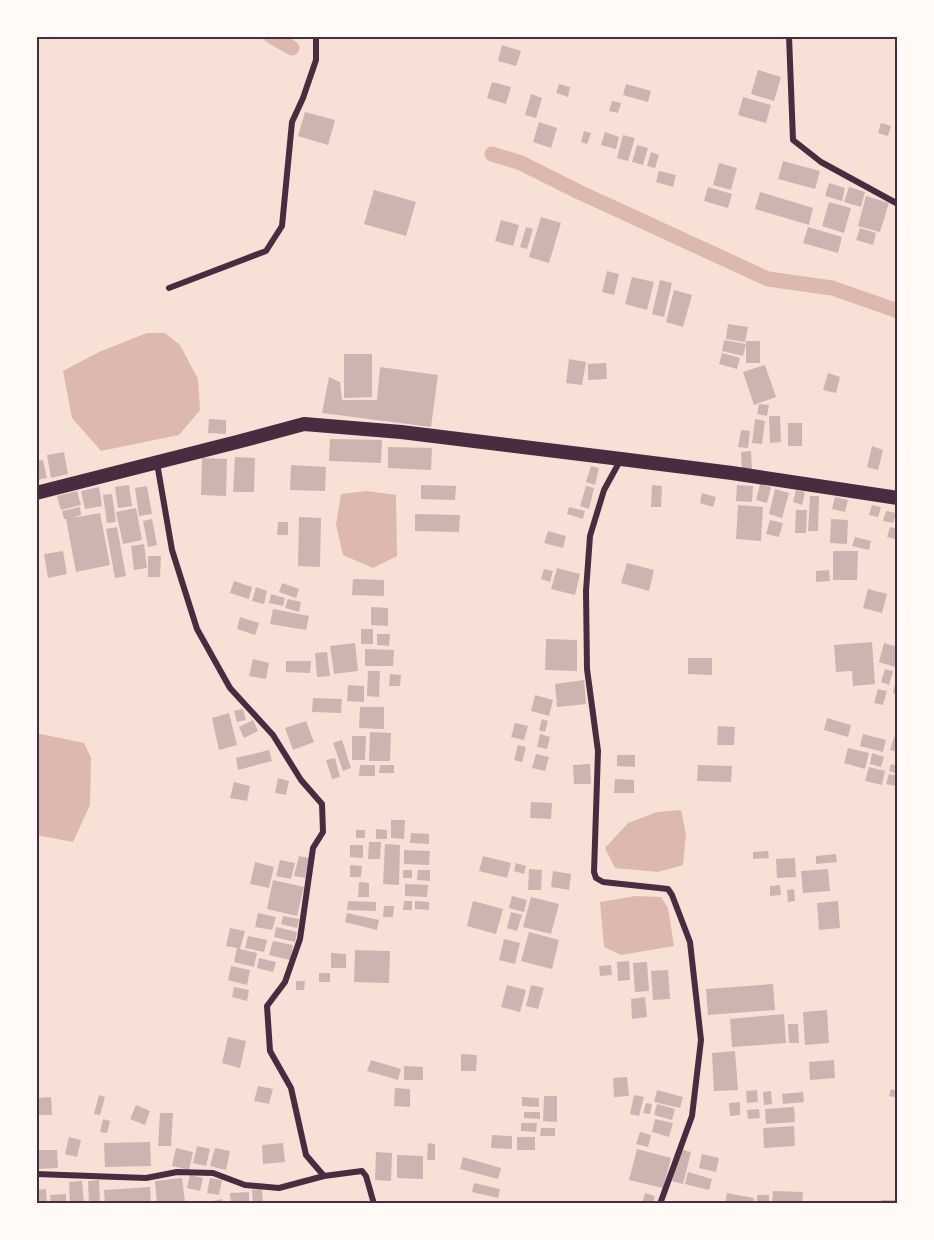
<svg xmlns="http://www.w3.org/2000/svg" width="934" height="1240" viewBox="0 0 934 1240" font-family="Literata,serif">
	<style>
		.water { fill: #dcb8b0 }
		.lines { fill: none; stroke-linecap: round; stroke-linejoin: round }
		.canal { stroke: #dcb8b0; stroke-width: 15 }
		.building { fill: #ccb4b1 }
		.minor { stroke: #4a2c40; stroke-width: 6 }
		.primary { stroke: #4a2c40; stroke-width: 14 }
		.neatline { fill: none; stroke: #4a2c40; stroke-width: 2 }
	</style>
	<rect width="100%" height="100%" fill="#f7e1d7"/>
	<path class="water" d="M 147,333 L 165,333 L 180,345 L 198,379 L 200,410 L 179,435 L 101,451 L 72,418 L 63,371 L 99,352 Z
		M 367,491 L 396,495 L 397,556 L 373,568 L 343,555 L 336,525 L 341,494 Z
		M 36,733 L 84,743 L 91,758 L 90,805 L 73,842 L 36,835 Z
		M 681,810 L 686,834 L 683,865 L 658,872 L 615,868 L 605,848 L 628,823 L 657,812 Z
		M 636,896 L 661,897 L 668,908 L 674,946 L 621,955 L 604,947 L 600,902 Z"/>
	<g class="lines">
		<path class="canal" d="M 271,36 L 292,48
			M 492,154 L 521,163 L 579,192 L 768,279 L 832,288 L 898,311"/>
	</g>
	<path class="building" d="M 502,45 L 521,51 L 516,66 L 498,61 Z
		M 758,70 L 781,77 L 774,101 L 751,94 Z
		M 492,82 L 511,87 L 506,104 L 487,98 Z
		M 559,84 L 570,87 L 568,97 L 556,93 Z
		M 626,84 L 651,91 L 648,102 L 623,95 Z
		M 531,94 L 542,98 L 536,118 L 525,115 Z
		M 743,97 L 771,105 L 766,123 L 738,115 Z
		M 612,101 L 621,103 L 618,113 L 609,111 Z
		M 305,112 L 335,120 L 328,145 L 298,136 Z
		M 539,122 L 557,128 L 551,148 L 533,142 Z
		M 881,123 L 891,126 L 888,136 L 878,133 Z
		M 584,131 L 591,133 L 587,144 L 581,142 Z
		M 605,132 L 619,137 L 616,149 L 601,145 Z
		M 623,135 L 635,138 L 628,161 L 617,158 Z
		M 637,145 L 648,148 L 643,165 L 632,162 Z
		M 651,152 L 659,155 L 655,168 L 647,166 Z
		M 783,161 L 820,171 L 815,189 L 778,179 Z
		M 719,163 L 737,168 L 731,190 L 713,185 Z
		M 659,171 L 676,175 L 673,187 L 656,182 Z
		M 829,183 L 845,188 L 842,201 L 825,196 Z
		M 708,187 L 732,194 L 728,208 L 704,201 Z
		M 849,187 L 865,192 L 861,207 L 844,202 Z
		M 374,190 L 416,202 L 406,236 L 364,224 Z
		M 760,192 L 813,208 L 809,225 L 755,209 Z
		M 866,196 L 889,203 L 880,232 L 858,226 Z
		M 829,202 L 851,208 L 844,233 L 822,226 Z
		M 541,217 L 561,223 L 549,263 L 529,257 Z
		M 501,220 L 519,225 L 513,246 L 495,241 Z
		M 526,227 L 533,229 L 527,249 L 520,247 Z
		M 808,227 L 842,237 L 838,253 L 803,243 Z
		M 860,228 L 876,233 L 873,245 L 856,240 Z
		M 607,271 L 619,274 L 614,295 L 602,292 Z
		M 632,277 L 654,282 L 647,310 L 625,304 Z
		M 660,280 L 672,283 L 664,317 L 652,314 Z
		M 674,290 L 692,295 L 683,327 L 666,322 Z
		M 728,324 L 748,327 L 745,342 L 726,339 Z
		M 724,340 L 746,344 L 743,356 L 722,351 Z
		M 746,341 L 760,341 L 760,363 L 746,363 Z
		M 722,353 L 740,358 L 737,369 L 719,364 Z
		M 344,354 L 372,354 L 372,397 L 344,398 Z
		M 569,359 L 586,362 L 582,385 L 566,383 Z
		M 606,363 L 607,379 L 588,380 L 588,364 Z
		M 765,365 L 776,397 L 754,405 L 743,372 Z
		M 380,367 L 438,375 L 431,427 L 322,413 L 329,377 L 340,382 L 342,400 L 377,400 Z
		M 828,373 L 840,377 L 836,393 L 823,390 Z
		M 759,404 L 769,405 L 767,416 L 757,414 Z
		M 769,416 L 780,416 L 781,442 L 770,443 Z
		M 209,419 L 226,420 L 226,434 L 208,433 Z
		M 755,419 L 765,421 L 762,444 L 752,443 Z
		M 788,423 L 802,423 L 802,446 L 788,446 Z
		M 741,430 L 750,431 L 748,448 L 738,447 Z
		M 330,439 L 382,440 L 381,463 L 329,461 Z
		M 872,446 L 883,450 L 878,470 L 867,467 Z
		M 388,447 L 432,448 L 431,470 L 388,468 Z
		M 751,451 L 752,469 L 742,469 L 741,452 Z
		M 64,452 L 68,474 L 51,478 L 47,455 Z
		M 235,457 L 255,458 L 254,492 L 233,492 Z
		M 202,458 L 227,459 L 226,496 L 201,495 Z
		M 43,460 L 47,478 L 36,480 L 36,461 Z
		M 291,465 L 326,467 L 325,491 L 290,490 Z
		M 591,466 L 599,468 L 595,485 L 586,482 Z
		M 760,484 L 771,487 L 767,503 L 756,500 Z
		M 129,485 L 132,506 L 118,508 L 115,487 Z
		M 421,485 L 456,486 L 455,500 L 421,499 Z
		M 652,485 L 662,486 L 661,507 L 651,507 Z
		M 737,485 L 753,486 L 752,502 L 736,501 Z
		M 147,486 L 152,514 L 139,516 L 135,488 Z
		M 586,486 L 594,488 L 589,509 L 580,506 Z
		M 99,487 L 102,506 L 85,509 L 81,491 Z
		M 775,489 L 789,493 L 782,518 L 769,514 Z
		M 796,490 L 805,492 L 802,505 L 793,502 Z
		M 77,491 L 81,505 L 61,510 L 57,496 Z
		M 702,493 L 716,497 L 713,507 L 700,503 Z
		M 112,494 L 116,522 L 107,523 L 103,495 Z
		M 810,496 L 819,496 L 818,531 L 808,531 Z
		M 835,497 L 848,500 L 845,512 L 832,509 Z
		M 738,505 L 763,507 L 761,541 L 736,539 Z
		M 872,505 L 881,507 L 878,517 L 869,515 Z
		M 80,507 L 81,515 L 73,518 L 100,513 L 110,565 L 76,572 L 66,519 L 64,519 L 62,511 Z
		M 569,507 L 585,511 L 583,519 L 567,514 Z
		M 136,508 L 142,540 L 123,544 L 116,512 Z
		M 796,510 L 807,510 L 806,533 L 795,533 Z
		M 886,511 L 896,513 L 893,523 L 883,521 Z
		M 415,514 L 460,515 L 459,532 L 415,531 Z
		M 299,517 L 321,518 L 320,567 L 298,566 Z
		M 152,519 L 157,545 L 148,547 L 143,521 Z
		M 831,519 L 848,520 L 847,544 L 830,543 Z
		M 770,520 L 783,523 L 779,537 L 766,534 Z
		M 278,522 L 288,522 L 288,535 L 277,535 Z
		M 117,527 L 126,576 L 115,578 L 106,529 Z
		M 890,527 L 898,529 L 895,539 L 887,537 Z
		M 548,531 L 566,536 L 563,548 L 544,543 Z
		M 855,537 L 871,541 L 869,550 L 852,546 Z
		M 144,544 L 147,568 L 134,570 L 131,546 Z
		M 63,551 L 67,574 L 48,578 L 44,554 Z
		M 833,551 L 858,551 L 857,580 L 833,580 Z
		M 148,556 L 161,556 L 160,577 L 148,577 Z
		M 627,563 L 654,570 L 649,591 L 621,583 Z
		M 557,568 L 580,574 L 575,595 L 551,589 Z
		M 544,569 L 553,571 L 550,582 L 541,579 Z
		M 829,570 L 830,581 L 816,582 L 816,571 Z
		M 353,579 L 384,580 L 384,596 L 352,595 Z
		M 234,581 L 252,587 L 249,599 L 230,593 Z
		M 282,583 L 299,589 L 296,598 L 279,592 Z
		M 256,587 L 267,591 L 264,604 L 252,601 Z
		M 868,589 L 887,594 L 882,613 L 863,608 Z
		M 271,594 L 285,598 L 283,606 L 269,603 Z
		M 288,599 L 301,602 L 299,612 L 285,608 Z
		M 371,607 L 388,608 L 388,626 L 371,625 Z
		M 273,609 L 309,616 L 306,630 L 270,624 Z
		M 240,617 L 259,623 L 255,635 L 237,629 Z
		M 361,629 L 373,629 L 373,644 L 361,644 Z
		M 377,634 L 390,634 L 389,646 L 377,645 Z
		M 546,639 L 577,640 L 577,671 L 545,670 Z
		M 872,642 L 875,684 L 853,686 L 852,671 L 836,672 L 834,645 Z
		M 355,643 L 358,671 L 334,674 L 330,646 Z
		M 884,643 L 898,647 L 898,668 L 879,662 Z
		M 365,649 L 394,650 L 393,666 L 365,666 Z
		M 327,652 L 330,676 L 317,677 L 315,653 Z
		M 688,658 L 712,658 L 712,675 L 688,674 Z
		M 253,659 L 269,663 L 266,679 L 249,676 Z
		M 286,661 L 311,661 L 310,673 L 286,672 Z
		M 885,669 L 893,671 L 889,685 L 881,682 Z
		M 368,671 L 380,671 L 379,697 L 367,696 Z
		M 390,674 L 401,675 L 400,686 L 389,686 Z
		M 897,675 L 898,675 L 898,694 L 893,693 Z
		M 584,680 L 586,704 L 557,707 L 555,684 Z
		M 348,685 L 364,686 L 364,702 L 347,701 Z
		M 878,689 L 887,691 L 883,705 L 874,703 Z
		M 535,695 L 553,700 L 549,716 L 531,711 Z
		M 313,698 L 342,699 L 341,713 L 312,712 Z
		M 360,707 L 384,707 L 384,729 L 359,728 Z
		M 243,709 L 246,720 L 237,722 L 234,711 Z
		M 229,713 L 237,745 L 219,750 L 212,718 Z
		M 827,718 L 851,725 L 848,737 L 824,730 Z
		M 542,719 L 548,721 L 545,732 L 539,730 Z
		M 253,720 L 258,731 L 244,738 L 239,727 Z
		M 306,721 L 314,742 L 293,750 L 285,728 Z
		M 515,723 L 528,726 L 524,740 L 511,737 Z
		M 718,726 L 735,727 L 734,745 L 717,745 Z
		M 370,732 L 391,733 L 390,761 L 369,761 Z
		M 540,734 L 550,737 L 547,749 L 537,747 Z
		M 863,734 L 886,740 L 883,752 L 860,746 Z
		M 352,736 L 366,736 L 365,760 L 352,760 Z
		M 894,737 L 898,739 L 898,752 L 890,750 Z
		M 342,740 L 351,768 L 343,771 L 333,743 Z
		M 518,745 L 526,747 L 522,762 L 514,760 Z
		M 848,748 L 869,753 L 865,769 L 844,763 Z
		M 269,750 L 272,761 L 238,770 L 236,758 Z
		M 872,753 L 884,757 L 881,767 L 870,764 Z
		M 536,754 L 549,757 L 545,771 L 532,768 Z
		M 617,755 L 635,755 L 635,767 L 617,766 Z
		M 335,758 L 340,777 L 332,779 L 326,760 Z
		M 590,764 L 591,784 L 574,784 L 573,765 Z
		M 891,764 L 898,766 L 898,774 L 889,771 Z
		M 360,765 L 375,765 L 375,776 L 359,776 Z
		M 380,765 L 394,765 L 394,773 L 379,773 Z
		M 698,765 L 732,766 L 731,782 L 697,781 Z
		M 869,767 L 885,771 L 882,785 L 865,781 Z
		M 889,774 L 898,776 L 896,786 L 886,784 Z
		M 278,778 L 289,781 L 286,795 L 275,793 Z
		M 615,779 L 634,780 L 634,793 L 614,793 Z
		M 234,782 L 250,786 L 247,801 L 230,798 Z
		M 531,802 L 552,803 L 551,819 L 530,818 Z
		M 391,820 L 405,820 L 404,839 L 391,838 Z
		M 376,829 L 387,830 L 387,839 L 376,839 Z
		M 356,830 L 365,830 L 365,838 L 356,838 Z
		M 411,833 L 429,834 L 429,844 L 410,843 Z
		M 369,842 L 381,842 L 380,859 L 368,859 Z
		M 385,844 L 400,845 L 399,885 L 383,884 Z
		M 350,845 L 363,845 L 363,858 L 350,857 Z
		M 404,850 L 430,851 L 429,865 L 404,864 Z
		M 768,851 L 769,858 L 753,859 L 753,852 Z
		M 836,854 L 837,862 L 816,864 L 816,856 Z
		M 299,856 L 309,858 L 305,878 L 294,876 Z
		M 483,856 L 511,863 L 507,878 L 479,871 Z
		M 795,858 L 796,877 L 777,878 L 776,859 Z
		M 280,860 L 295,863 L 291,879 L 276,876 Z
		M 255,862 L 274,867 L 269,888 L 250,884 Z
		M 516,863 L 526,866 L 524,874 L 514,871 Z
		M 350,865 L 362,866 L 361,877 L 350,877 Z
		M 529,869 L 542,870 L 541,890 L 528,890 Z
		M 828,869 L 830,891 L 803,893 L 801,871 Z
		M 403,870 L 412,870 L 412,878 L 403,878 Z
		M 418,870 L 430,870 L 430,881 L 417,880 Z
		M 553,871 L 571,874 L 569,890 L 551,887 Z
		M 273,880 L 304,887 L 297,916 L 267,909 Z
		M 359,882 L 369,883 L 369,897 L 358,897 Z
		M 405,884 L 428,885 L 427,897 L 405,896 Z
		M 780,885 L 781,895 L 770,896 L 770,886 Z
		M 794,889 L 795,901 L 788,902 L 787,890 Z
		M 512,896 L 527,900 L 524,912 L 509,908 Z
		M 531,897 L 559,904 L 551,934 L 523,927 Z
		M 348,901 L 376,902 L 376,911 L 347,910 Z
		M 404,901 L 412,901 L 412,910 L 403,910 Z
		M 415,901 L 429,902 L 429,910 L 415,909 Z
		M 473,901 L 503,909 L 496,934 L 467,926 Z
		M 838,901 L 840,928 L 819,930 L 817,903 Z
		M 384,906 L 394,906 L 393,917 L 383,917 Z
		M 511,912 L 522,915 L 517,931 L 507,928 Z
		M 258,913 L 276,917 L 272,930 L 255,927 Z
		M 347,913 L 379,920 L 377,930 L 345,922 Z
		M 283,916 L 299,919 L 297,928 L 281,924 Z
		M 276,927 L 297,932 L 295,942 L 274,937 Z
		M 230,928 L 245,931 L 240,949 L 257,953 L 254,967 L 234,962 L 237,948 L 226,946 Z
		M 529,932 L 559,940 L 552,969 L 521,961 Z
		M 248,936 L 267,940 L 264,952 L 245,948 Z
		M 504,939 L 520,943 L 515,964 L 499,960 Z
		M 273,941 L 293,945 L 290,960 L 269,955 Z
		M 355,950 L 390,951 L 389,983 L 354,982 Z
		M 331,953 L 346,954 L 346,968 L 331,968 Z
		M 259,958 L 276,962 L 273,972 L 257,968 Z
		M 629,961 L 630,980 L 618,981 L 617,962 Z
		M 647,962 L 649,991 L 635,992 L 633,963 Z
		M 611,965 L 612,975 L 600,976 L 599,966 Z
		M 231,966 L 250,970 L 247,985 L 228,980 Z
		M 668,970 L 670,999 L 653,1000 L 651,971 Z
		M 319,973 L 330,973 L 330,982 L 319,982 Z
		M 296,981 L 305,981 L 304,990 L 296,990 Z
		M 773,984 L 775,1010 L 708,1015 L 706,989 Z
		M 507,985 L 526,990 L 520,1012 L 501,1007 Z
		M 531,985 L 544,988 L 538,1009 L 526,1006 Z
		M 234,987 L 249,990 L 247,1001 L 232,997 Z
		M 645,997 L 647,1017 L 632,1019 L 631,999 Z
		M 827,1010 L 829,1043 L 805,1045 L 803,1012 Z
		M 784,1014 L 786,1043 L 732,1047 L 730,1019 Z
		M 788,1024 L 798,1024 L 799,1043 L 789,1043 Z
		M 228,1037 L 246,1041 L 240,1068 L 222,1063 Z
		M 735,1051 L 738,1090 L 714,1091 L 712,1053 Z
		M 461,1054 L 477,1055 L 476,1071 L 461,1071 Z
		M 371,1060 L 401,1069 L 398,1080 L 367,1071 Z
		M 834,1060 L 835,1078 L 810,1080 L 809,1062 Z
		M 404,1066 L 423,1067 L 423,1080 L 404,1080 Z
		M 627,1077 L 629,1096 L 614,1097 L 613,1078 Z
		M 258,1086 L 273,1089 L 269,1104 L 254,1101 Z
		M 395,1088 L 410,1089 L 410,1107 L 394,1106 Z
		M 891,1089 L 898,1091 L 898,1098 L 889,1096 Z
		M 657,1090 L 683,1097 L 680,1108 L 654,1102 Z
		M 757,1090 L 758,1102 L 747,1103 L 746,1091 Z
		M 771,1091 L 772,1104 L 764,1105 L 763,1092 Z
		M 803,1092 L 804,1102 L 783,1104 L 782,1094 Z
		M 99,1095 L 105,1097 L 100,1115 L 94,1114 Z
		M 634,1095 L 644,1097 L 639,1116 L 630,1114 Z
		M 544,1096 L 557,1096 L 557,1122 L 543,1121 Z
		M 51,1097 L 52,1115 L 38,1115 L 37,1098 Z
		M 522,1097 L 539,1098 L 539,1107 L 522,1106 Z
		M 740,1102 L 740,1115 L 730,1116 L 729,1103 Z
		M 646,1103 L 652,1104 L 650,1114 L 643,1113 Z
		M 657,1104 L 675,1109 L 672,1120 L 654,1115 Z
		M 136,1105 L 150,1111 L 145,1125 L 130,1119 Z
		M 794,1107 L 795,1122 L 766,1124 L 765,1109 Z
		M 759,1109 L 760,1118 L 748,1119 L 747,1110 Z
		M 524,1112 L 540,1112 L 540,1119 L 524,1118 Z
		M 160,1113 L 173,1113 L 171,1146 L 158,1146 Z
		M 103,1119 L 110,1121 L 107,1133 L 100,1132 Z
		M 655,1119 L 673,1123 L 669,1137 L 652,1132 Z
		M 521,1123 L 537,1123 L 536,1132 L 521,1131 Z
		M 794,1126 L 795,1146 L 764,1148 L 763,1128 Z
		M 541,1128 L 555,1128 L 555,1136 L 540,1136 Z
		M 640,1132 L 651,1135 L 648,1147 L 636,1144 Z
		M 492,1135 L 512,1136 L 512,1149 L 491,1148 Z
		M 69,1137 L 81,1140 L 77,1157 L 65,1154 Z
		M 517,1137 L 535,1137 L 535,1150 L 517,1150 Z
		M 150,1142 L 151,1166 L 105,1167 L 104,1143 Z
		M 283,1143 L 285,1162 L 263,1164 L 262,1145 Z
		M 428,1143 L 435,1144 L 435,1160 L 427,1160 Z
		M 197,1146 L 210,1149 L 206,1166 L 193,1163 Z
		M 176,1148 L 193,1152 L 189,1170 L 172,1166 Z
		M 215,1148 L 230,1151 L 226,1170 L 210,1166 Z
		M 637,1149 L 671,1158 L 663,1188 L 629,1180 Z
		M 680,1149 L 691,1152 L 683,1184 L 672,1181 Z
		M 36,1150 L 57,1150 L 58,1168 L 36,1169 Z
		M 376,1152 L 392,1153 L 391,1181 L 375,1180 Z
		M 702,1154 L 719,1158 L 716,1172 L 699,1168 Z
		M 397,1155 L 423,1156 L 423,1179 L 397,1178 Z
		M 463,1157 L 501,1168 L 498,1179 L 460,1169 Z
		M 688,1172 L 712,1179 L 709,1190 L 685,1184 Z
		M 190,1175 L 203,1178 L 200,1191 L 187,1188 Z
		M 182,1178 L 185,1202 L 157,1204 L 155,1181 Z
		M 210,1178 L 222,1180 L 219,1195 L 207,1193 Z
		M 99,1180 L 100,1204 L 89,1204 L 88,1181 Z
		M 82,1181 L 84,1204 L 70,1204 L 69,1182 Z
		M 474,1183 L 500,1189 L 498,1198 L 472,1192 Z
		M 150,1187 L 151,1204 L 105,1204 L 104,1190 Z
		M 46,1189 L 47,1204 L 36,1204 L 36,1190 Z
		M 262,1189 L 263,1204 L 253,1204 L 252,1190 Z
		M 773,1191 L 803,1192 L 802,1204 L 772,1204 Z
		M 249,1192 L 249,1204 L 231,1204 L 230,1193 Z
		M 645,1193 L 655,1196 L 653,1204 L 642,1204 Z
		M 727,1193 L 754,1198 L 753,1204 L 725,1204 Z
		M 66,1194 L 66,1204 L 51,1204 L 50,1195 Z
		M 757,1195 L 769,1195 L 769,1204 L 757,1204 Z
		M 222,1199 L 223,1204 L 203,1204 L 203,1203 Z
		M 881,1200 L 898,1200 L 898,1204 L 881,1204 Z"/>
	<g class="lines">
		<path class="minor" d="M 789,36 L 793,140 L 821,162 L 898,204
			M 169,288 L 266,251 L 282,226 L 292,122 L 303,98 L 316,60 L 316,36
			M 621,459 L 604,490 L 590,536 L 586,591 L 587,669 L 598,751 L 594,872 L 596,878 L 603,882 L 659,888 L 668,889 L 672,895 L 690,942 L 701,1040 L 692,1116 L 660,1204
			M 157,463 L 172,550 L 197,629 L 230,688 L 273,735 L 301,780 L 322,804 L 323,832 L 313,848 L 300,939 L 285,982 L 267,1006 L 270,1051 L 291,1088 L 306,1155 L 324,1176 L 362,1171 L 366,1176 L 374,1204
			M 36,1174 L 146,1178 L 177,1172 L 213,1173 L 245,1185 L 279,1188 L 324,1176"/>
		<path class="primary" d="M 36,493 L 237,442 L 304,424 L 401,432 L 621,459 L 732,473 L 898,498"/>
	</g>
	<rect width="934" height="1240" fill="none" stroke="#fffaf5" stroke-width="75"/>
	<rect x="38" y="38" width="858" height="1164" class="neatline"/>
</svg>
